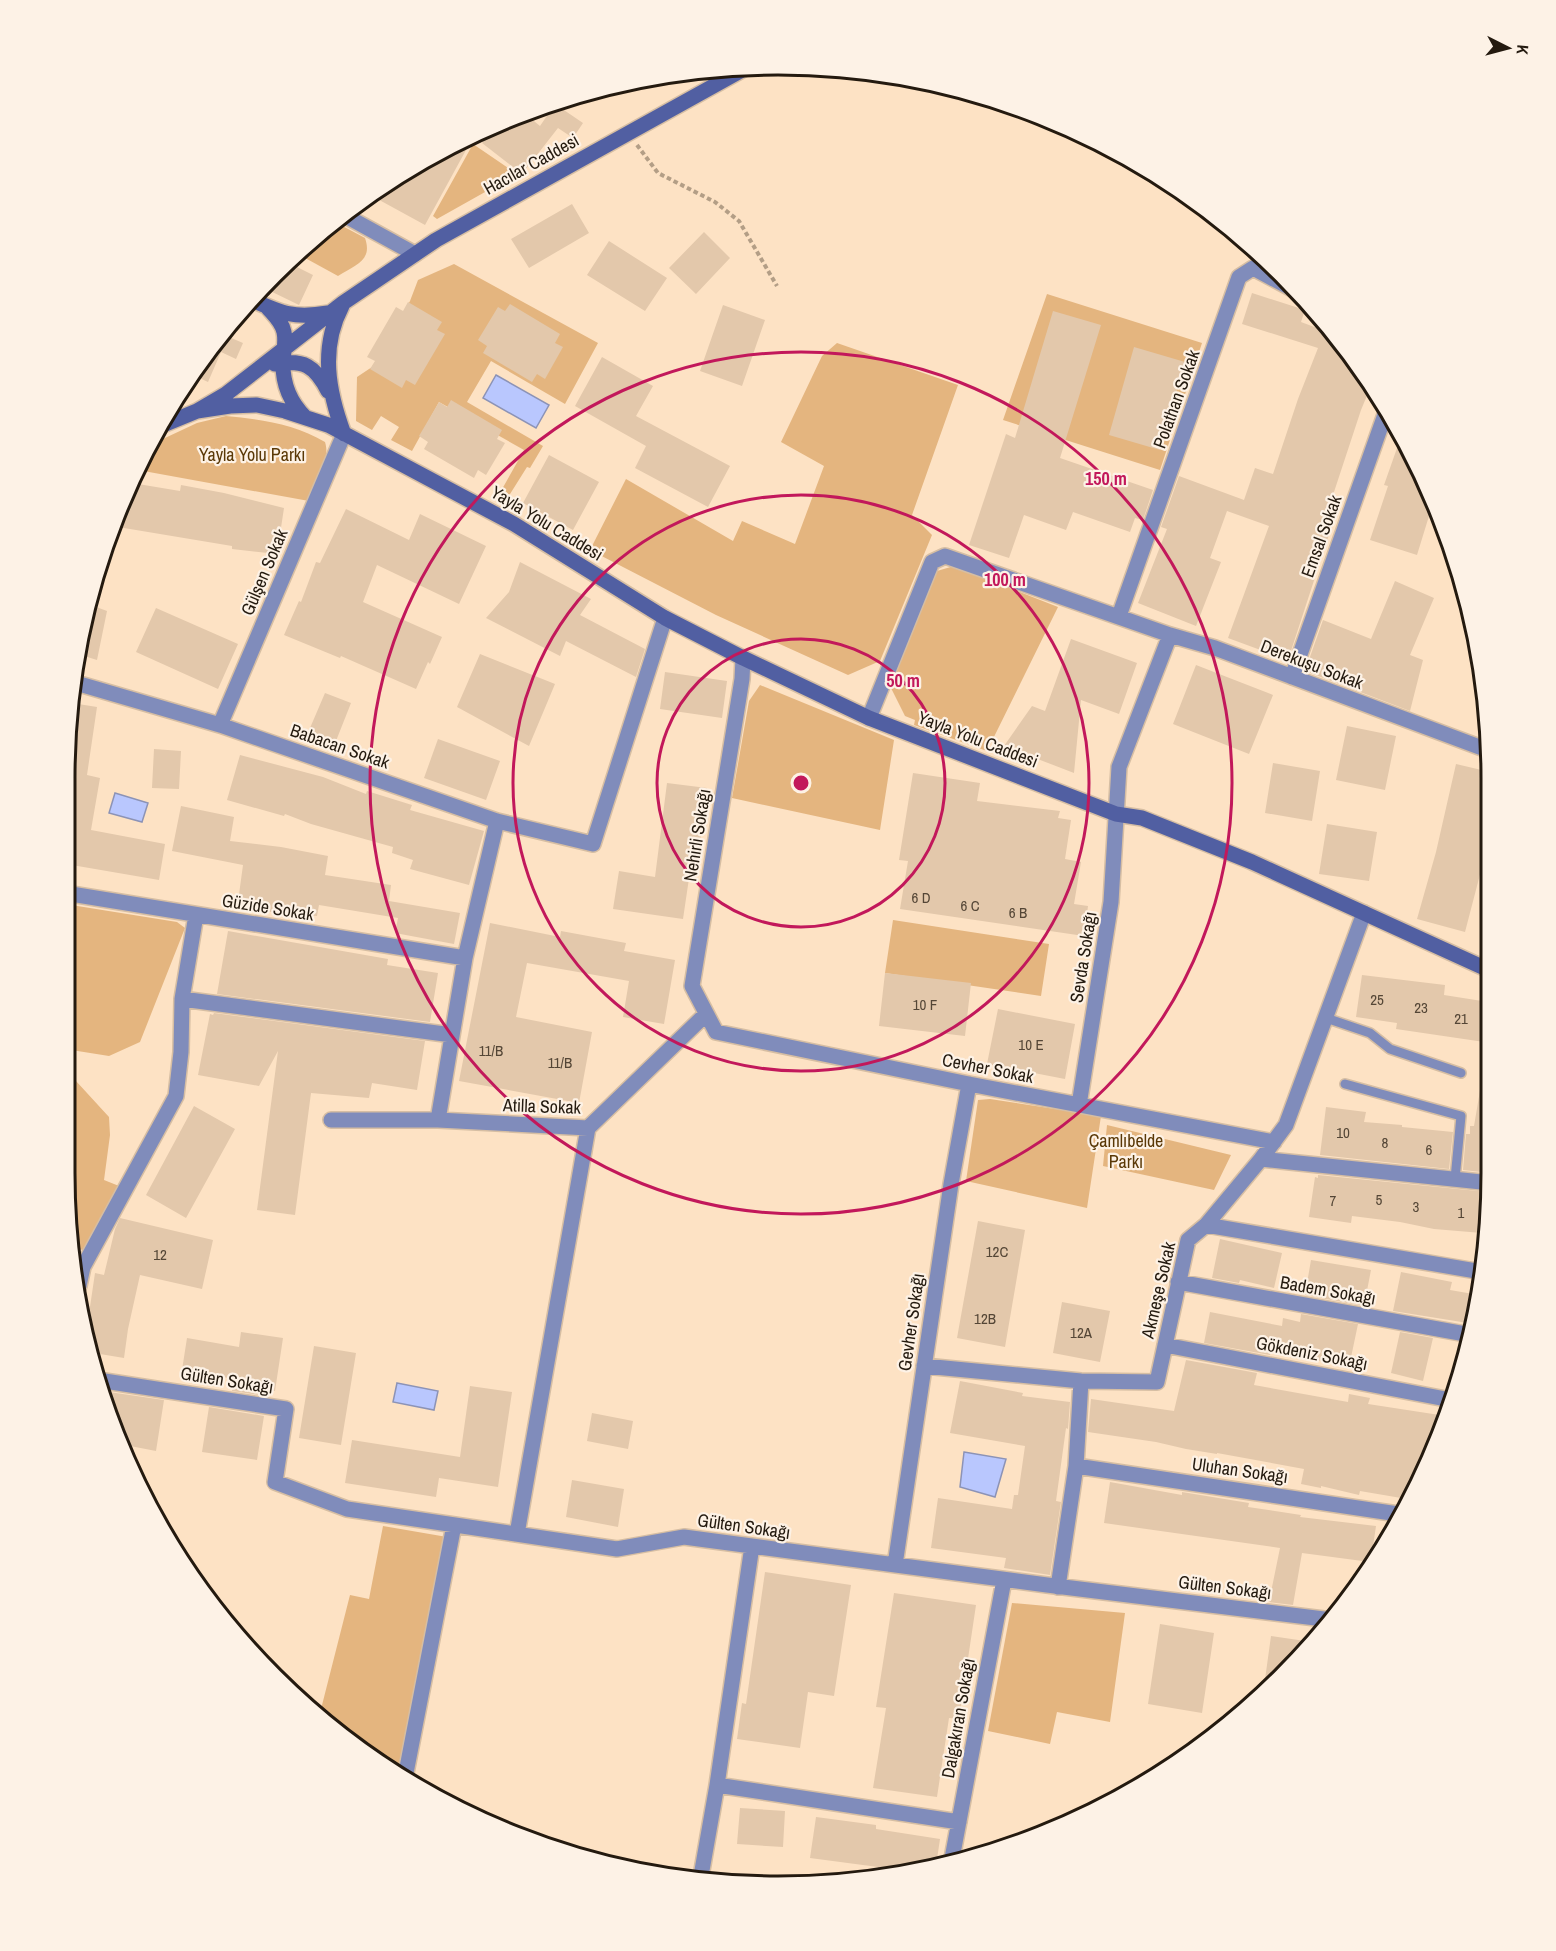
<svg xmlns="http://www.w3.org/2000/svg" width="1556" height="1951" viewBox="0 0 1556 1951" font-family="'Archivo Narrow',sans-serif">
	<style>
		.green { fill: #e4b57f }
		.water { fill: #b9c7fe; stroke: #8c93b6; stroke-width: 1.5 }
		.building { fill: #e3c8ab }
		.lines { fill: none; stroke-linecap: round; stroke-linejoin: round }
		.lane-casing { stroke: #d6bea3; stroke-width: 12 }
		.street-casing { stroke: #d6bea3; stroke-width: 18 }
		.secondary-casing { stroke: #d6bea3; stroke-width: 18 }
		.path { stroke: #b39e86; stroke-width: 4; stroke-dasharray: 4.5 3; stroke-linecap: butt }
		.lane { stroke: #808cbb; stroke-width: 9 }
		.street { stroke: #808cbb; stroke-width: 15 }
		.secondary { stroke: #515fa2; stroke-width: 15 }
		.ring { fill: none; stroke: #c2185b; stroke-width: 3 }
		.labels { text-anchor: middle; dominant-baseline: central; stroke-width: 4.5; stroke-linejoin: round; paint-order: stroke }
		.number-label { font-size: 15px; fill: #544636 }
		.street-label { font-size: 18px; fill: #241a0f; stroke: #fdf2e6 }
		.park-label { font-size: 18px; fill: #5a3806; stroke: #fdf2e6 }
		.rim { fill: none; stroke: #241a0f; stroke-width: 3 }
		.centre { fill: #c2185b; stroke: #fdf2e6; stroke-width: 3 }
		.ring-label { font-size: 18px; text-anchor: middle; font-weight: bold; fill: #c2185b; stroke: #fdf2e6; stroke-width: 4.5; stroke-linejoin: round; paint-order: stroke }
	</style>
	<rect width="100%" height="100%" fill="#fde2c4"/>
	<path class="green" d="M 473,144 L 517,174 L 437,219 L 433,216 Z
		M 335,222 L 365,238 C 373,261 355,265 338,276 L 296,253 L 308,241 Z
		M 454,264 L 598,343 L 565,404 L 491,361 L 467,402 L 543,446 L 530,468 L 527,467 L 505,502 L 497,498 L 524,450 L 439,402 L 412,451 L 391,440 L 399,427 L 381,416 L 372,430 L 356,421 L 357,377 L 372,367 L 410,301 L 418,280 Z
		M 1047,294 L 1202,343 L 1160,470 L 1003,420 Z
		M 837,343 L 958,385 L 912,515 L 932,535 L 880,661 L 848,675 L 716,615 L 590,550 L 626,479 L 733,541 L 742,521 L 795,544 L 824,466 L 781,442 L 822,356 Z
		M 226,416 C 260,419 295,424 325,442 C 331,460 316,484 309,501 L 138,470 L 150,445 L 197,423 Z
		M 954,566 L 1058,607 L 987,751 L 914,725 L 915,720 L 905,716 L 890,686 L 937,571 Z
		M 760,685 L 894,740 L 880,830 L 732,798 L 749,701 Z
		M 65,904 L 177,922 L 185,928 L 140,1042 L 109,1056 L 65,1049 Z
		M 893,920 L 1049,944 L 1041,996 L 885,973 Z
		M 65,1069 L 109,1117 L 110,1135 L 104,1180 L 119,1186 L 83,1250 L 74,1248 L 65,1173 Z
		M 990,1099 L 1101,1116 L 1087,1208 L 966,1181 L 978,1100 Z
		M 1107,1125 L 1231,1155 L 1214,1190 L 1103,1166 Z
		M 383,1526 L 447,1537 L 400,1775 L 320,1713 L 350,1595 L 369,1599 Z
		M 1012,1603 L 1125,1613 L 1110,1722 L 1057,1712 L 1050,1744 L 988,1731 Z"/>
	<path class="water" d="M 496,375 L 549,405 L 536,428 L 483,398 Z
		M 115,793 L 148,803 L 142,822 L 109,813 Z
		M 397,1383 L 438,1391 L 434,1410 L 393,1402 Z
		M 964,1452 L 1006,1459 L 995,1497 L 960,1487 Z"/>
	<path class="building" d="M 555,104 L 583,123 L 573,138 L 558,128 L 522,174 L 482,143 L 495,127 L 524,113 L 540,126 Z
		M 455,145 L 466,150 L 425,225 L 372,196 L 422,160 Z
		M 572,204 L 589,233 L 529,268 L 511,239 Z
		M 704,232 L 730,258 L 696,294 L 669,268 Z
		M 609,241 L 667,278 L 645,311 L 587,275 Z
		M 287,262 L 313,275 L 299,305 L 262,287 Z
		M 1252,293 L 1305,310 L 1301,322 L 1333,334 L 1371,386 L 1361,410 L 1333,495 L 1341,498 L 1288,660 L 1228,638 L 1269,526 L 1227,511 L 1210,558 L 1221,562 L 1196,626 L 1138,603 L 1167,529 L 1161,527 L 1179,476 L 1244,500 L 1255,468 L 1273,474 L 1298,399 L 1318,348 L 1242,324 Z
		M 408,302 L 442,322 L 437,330 L 445,334 L 415,385 L 406,380 L 402,388 L 370,369 L 375,361 L 367,357 L 396,307 L 403,311 Z
		M 510,304 L 560,334 L 555,343 L 563,347 L 545,379 L 537,374 L 532,382 L 483,353 L 487,346 L 478,340 L 498,307 L 505,311 Z
		M 723,305 L 765,320 L 742,386 L 700,371 Z
		M 1053,311 L 1101,325 L 1060,458 L 1153,490 L 1143,520 L 1135,518 L 1130,532 L 1073,512 L 1066,530 L 1024,515 L 1009,558 L 969,545 L 1006,434 L 1015,438 Z
		M 222,334 L 243,343 L 236,359 L 221,352 L 208,382 L 193,375 Z
		M 1134,347 L 1185,362 L 1160,450 L 1109,435 Z
		M 602,357 L 653,386 L 636,416 L 730,466 L 708,507 L 635,468 L 646,446 L 575,406 Z
		M 451,400 L 502,430 L 497,439 L 505,443 L 486,475 L 478,470 L 474,478 L 424,449 L 428,442 L 419,436 L 439,402 L 447,407 Z
		M 1402,434 L 1433,503 L 1417,555 L 1370,540 L 1388,486 L 1384,485 Z
		M 549,455 L 599,482 L 573,530 L 523,503 Z
		M 132,483 L 180,491 L 181,485 L 224,493 L 284,508 L 277,554 L 232,549 L 232,546 L 112,526 Z
		M 346,509 L 409,540 L 420,514 L 486,546 L 459,604 L 377,565 L 363,602 L 442,637 L 430,664 L 428,662 L 416,689 L 341,656 L 340,658 L 284,635 L 299,601 L 301,602 L 316,562 L 320,563 Z
		M 520,562 L 591,599 L 580,615 L 645,649 L 636,677 L 566,641 L 560,656 L 486,618 L 509,592 Z
		M 1395,581 L 1434,598 L 1410,655 L 1423,660 L 1410,711 L 1305,671 L 1323,620 L 1371,639 Z
		M 91,605 L 107,611 L 97,660 L 81,655 Z
		M 156,608 L 238,644 L 218,689 L 136,652 Z
		M 1071,639 L 1137,663 L 1119,714 L 1081,700 L 1074,773 L 1004,746 L 1032,706 L 1045,711 Z
		M 480,654 L 555,684 L 529,746 L 457,707 Z
		M 1196,665 L 1273,695 L 1249,754 L 1173,724 Z
		M 665,672 L 727,681 L 722,718 L 660,709 Z
		M 325,693 L 351,703 L 334,746 L 307,735 Z
		M 72,703 L 97,707 L 87,775 L 100,778 L 91,830 L 165,844 L 159,880 L 66,864 L 66,732 Z
		M 1347,726 L 1396,736 L 1385,790 L 1336,780 Z
		M 438,739 L 500,761 L 486,800 L 424,778 Z
		M 154,749 L 181,751 L 179,789 L 152,788 Z
		M 240,755 L 323,777 L 366,794 L 367,791 L 412,805 L 410,810 L 484,831 L 469,885 L 410,869 L 413,860 L 392,853 L 393,847 L 311,824 L 285,814 L 284,816 L 227,800 Z
		M 1273,763 L 1320,771 L 1312,821 L 1265,813 Z
		M 1456,764 L 1490,772 L 1490,836 L 1465,932 L 1417,919 L 1436,852 Z
		M 913,773 L 980,783 L 977,801 L 1060,811 L 1058,818 L 1071,820 L 1065,859 L 1081,862 L 1074,904 L 1088,906 L 1084,936 L 900,909 L 908,861 L 899,860 Z
		M 667,783 L 707,788 L 698,859 L 692,858 L 683,919 L 613,909 L 619,871 L 655,877 Z
		M 181,806 L 234,817 L 230,841 L 281,847 L 328,856 L 325,875 L 391,885 L 389,901 L 460,913 L 454,944 L 395,933 L 398,918 L 319,905 L 317,916 L 237,909 L 243,865 L 172,851 Z
		M 1327,824 L 1377,832 L 1369,881 L 1319,874 Z
		M 490,923 L 560,937 L 561,931 L 626,943 L 624,951 L 675,960 L 664,1024 L 623,1017 L 629,981 L 527,963 L 516,1017 L 592,1032 L 579,1103 L 459,1081 Z
		M 228,931 L 388,959 L 387,965 L 438,973 L 430,1022 L 217,994 Z
		M 885,973 L 971,983 L 965,1036 L 879,1026 Z
		M 1362,975 L 1445,985 L 1444,995 L 1482,1001 L 1481,1008 L 1491,1009 L 1491,1043 L 1396,1029 L 1397,1023 L 1356,1017 Z
		M 998,1009 L 1075,1024 L 1065,1079 L 987,1064 Z
		M 214,1013 L 425,1041 L 417,1090 L 372,1083 L 369,1098 L 311,1093 L 295,1215 L 257,1210 L 278,1051 L 259,1086 L 198,1075 L 210,1014 L 213,1015 Z
		M 1483,1073 L 1491,1073 L 1491,1173 L 1463,1170 L 1466,1134 L 1470,1134 L 1470,1126 L 1474,1126 Z
		M 194,1106 L 235,1129 L 186,1218 L 146,1195 Z
		M 1326,1107 L 1366,1112 L 1364,1122 L 1402,1125 L 1402,1127 L 1453,1132 L 1449,1169 L 1320,1155 Z
		M 1318,1175 L 1488,1192 L 1482,1233 L 1434,1229 L 1400,1222 L 1352,1216 L 1351,1223 L 1309,1217 L 1315,1177 L 1318,1178 Z
		M 120,1218 L 213,1240 L 202,1289 L 140,1275 L 128,1329 L 124,1358 L 88,1352 L 86,1334 L 95,1273 L 104,1275 L 115,1229 Z
		M 978,1221 L 1025,1230 L 1005,1347 L 957,1338 Z
		M 1220,1239 L 1282,1253 L 1274,1288 L 1240,1280 L 1239,1283 L 1212,1278 Z
		M 1311,1260 L 1371,1270 L 1364,1306 L 1305,1295 Z
		M 1401,1272 L 1452,1282 L 1450,1290 L 1479,1295 L 1478,1312 L 1474,1324 L 1393,1311 Z
		M 1062,1302 L 1110,1311 L 1100,1362 L 1053,1353 Z
		M 1210,1312 L 1282,1326 L 1283,1318 L 1300,1322 L 1301,1314 L 1358,1324 L 1349,1367 L 1271,1351 L 1270,1355 L 1204,1343 Z
		M 241,1332 L 283,1338 L 275,1391 L 268,1390 L 267,1396 L 232,1391 L 234,1379 L 182,1370 L 187,1338 L 239,1347 Z
		M 1400,1332 L 1433,1338 L 1423,1381 L 1391,1373 Z
		M 314,1346 L 356,1353 L 341,1445 L 299,1438 Z
		M 1186,1360 L 1257,1373 L 1254,1385 L 1348,1402 L 1349,1394 L 1370,1398 L 1368,1404 L 1446,1416 L 1437,1446 L 1407,1499 L 1360,1491 L 1359,1495 L 1321,1486 L 1321,1488 L 1301,1484 L 1304,1469 L 1217,1453 L 1217,1454 L 1186,1449 L 1156,1442 L 1088,1432 L 1091,1399 L 1174,1411 Z
		M 960,1381 L 1023,1393 L 1022,1396 L 1070,1402 L 1068,1429 L 1066,1428 L 1056,1501 L 1061,1502 L 1050,1575 L 1004,1568 L 1006,1558 L 931,1548 L 938,1498 L 1012,1509 L 1014,1495 L 1018,1495 L 1025,1446 L 950,1433 Z
		M 470,1386 L 512,1392 L 498,1487 L 439,1478 L 436,1497 L 345,1483 L 352,1440 L 460,1457 Z
		M 102,1391 L 164,1400 L 156,1451 L 125,1445 Z
		M 209,1407 L 264,1416 L 257,1460 L 202,1452 Z
		M 592,1413 L 633,1421 L 628,1449 L 587,1441 Z
		M 572,1480 L 624,1489 L 618,1527 L 566,1517 Z
		M 1110,1482 L 1182,1495 L 1182,1492 L 1249,1503 L 1248,1507 L 1301,1515 L 1300,1517 L 1376,1526 L 1371,1560 L 1370,1562 L 1302,1553 L 1293,1605 L 1269,1602 L 1280,1548 L 1104,1523 Z
		M 765,1572 L 851,1585 L 834,1696 L 808,1692 L 800,1748 L 737,1739 L 742,1703 L 746,1704 Z
		M 894,1593 L 976,1605 L 959,1719 L 949,1718 L 937,1797 L 873,1788 L 886,1708 L 876,1707 Z
		M 1160,1624 L 1214,1633 L 1202,1713 L 1148,1704 Z
		M 1271,1636 L 1312,1642 L 1263,1694 Z
		M 740,1808 L 785,1811 L 783,1847 L 737,1844 Z
		M 816,1817 L 876,1825 L 876,1829 L 940,1839 L 936,1866 L 890,1872 L 878,1870 L 878,1867 L 810,1858 Z"/>
	<g class="lines">
		<g class="lane-casing">
			<path id="lane" d="M 1326,1018 L 1370,1033 L 1390,1049 L 1461,1073
				M 1345,1084 L 1461,1116 L 1455,1179"/>
		</g>
		<g class="street-casing">
			<path id="street" d="M 344,215 L 415,254
				M 1119,616 L 1239,277 L 1253,268 L 1298,292
				M 743,658 L 742,679 L 692,986 L 716,1032 L 969,1084 L 1274,1142
				M 1292,677 L 1387,409
				M 76,683 L 220,725 L 497,821 L 593,844 L 665,618
				M 869,718 L 932,562 L 945,556 L 1170,635 L 1215,648 L 1490,751
				M 220,725 L 344,434
				M 65,893 L 465,958
				M 1488,970 L 1491,958
				M 182,999 L 452,1035
				M 1079,1105 L 1111,902 L 1119,767 L 1170,635
				M 331,1120 L 438,1120 L 588,1128 L 706,1014
				M 438,1120 L 465,958 L 497,821
				M 1261,1159 L 1491,1183
				M 1206,1225 L 1482,1272
				M 77,1265 L 83,1267 L 79,1286
				M 83,1267 L 176,1096 L 181,1052 L 182,999 L 196,915
				M 1178,1282 L 1471,1335
				M 1165,1345 L 1451,1400
				M 924,1366 L 1081,1381 L 1157,1382 L 1188,1240 L 1206,1225 L 1261,1159 L 1286,1125 L 1364,913
				M 98,1380 L 286,1409 L 275,1482 L 347,1509 L 617,1549 L 684,1537 L 1047,1585 L 1332,1620
				M 1076,1466 L 1398,1514
				M 517,1534 L 588,1128
				M 895,1565 L 951,1184 L 969,1084
				M 1058,1587 L 1076,1466 L 1081,1381
				M 405,1778 L 454,1525
				M 717,1785 L 959,1822
				M 951,1864 L 1004,1580
				M 701,1876 L 717,1785 L 752,1546"/>
		</g>
		<g class="secondary-casing">
			<path id="secondary" d="M 250,299 C 281,313 293,319 328,313
				M 342,306 C 320,348 328,391 344,434
				M 268,308 C 274,315 282,322 284,332 C 286,341 284,351 283,360 C 282,382 290,402 305,417
				M 275,364 C 304,359 315,366 328,391
				M 197,411 L 230,406 L 257,405 L 285,411 L 328,425 L 514,524 L 665,618 L 743,658 L 869,718 L 1116,814 L 1142,818 L 1252,862 L 1491,971
				M 158,427 L 197,411 L 226,394 L 343,303 L 436,240 L 744,69"/>
		</g>
		<path class="path" d="M 637,145 L 658,173 L 715,202 L 739,221 L 777,286"/>
		<use href="#lane" class="lane"/>
		<use href="#street" class="street"/>
		<use href="#secondary" class="secondary"/>
	</g>
	<g class="ring">
		<circle cx="801" cy="783" r="144"/>
		<circle cx="801" cy="783" r="288"/>
		<circle cx="801" cy="783" r="431"/>
	</g>
	<g class="labels">
		<g class="number-label">
			<text x="921" y="897">6 D</text>
			<text x="970" y="905">6 C</text>
			<text x="1018" y="912">6 B</text>
			<text x="1377" y="999">25</text>
			<text x="925" y="1004">10 F</text>
			<text x="1421" y="1007">23</text>
			<text x="1461" y="1018">21</text>
			<text x="1031" y="1044">10 E</text>
			<text x="491" y="1050">11/B</text>
			<text x="560" y="1062">11/B</text>
			<text x="1343" y="1132">10</text>
			<text x="1385" y="1142">8</text>
			<text x="1429" y="1149">6</text>
			<text x="1379" y="1199">5</text>
			<text x="1333" y="1200">7</text>
			<text x="1416" y="1206">3</text>
			<text x="1461" y="1212">1</text>
			<text x="997" y="1251">12C</text>
			<text x="160" y="1254">12</text>
			<text x="985" y="1318">12B</text>
			<text x="1081" y="1332">12A</text>
		</g>
		<g class="street-label">
			<text transform="translate(531 164) rotate(-29)">Hacılar Caddesi</text>
			<text transform="translate(1176 399) rotate(-70)">Polathan Sokak</text>
			<text transform="translate(547 523) rotate(31)">Yayla Yolu Caddesi</text>
			<text transform="translate(1321 536) rotate(-70)">Emsal Sokak</text>
			<text transform="translate(264 572) rotate(-67)">Gülşen Sokak</text>
			<text transform="translate(1312 664) rotate(21)">Derekuşu Sokak</text>
			<text transform="translate(978 739) rotate(21)">Yayla Yolu Caddesi</text>
			<text transform="translate(340 746) rotate(19)">Babacan Sokak</text>
			<text transform="translate(697 835) rotate(-81)">Nehirli Sokağı</text>
			<text transform="translate(268 907) rotate(9)">Güzide Sokak</text>
			<text transform="translate(1083 957) rotate(-81)">Sevda Sokağı</text>
			<text transform="translate(988 1068) rotate(11)">Cevher Sokak</text>
			<text transform="translate(542 1106) rotate(2)">Atilla Sokak</text>
			<text transform="translate(1158 1290) rotate(-77)">Akmeşe Sokak</text>
			<text transform="translate(1328 1290) rotate(10)">Badem Sokağı</text>
			<text transform="translate(911 1322) rotate(-82)">Gevher Sokağı</text>
			<text transform="translate(1312 1353) rotate(11)">Gökdeniz Sokağı</text>
			<text transform="translate(227 1380) rotate(9)">Gülten Sokağı</text>
			<text transform="translate(1240 1470) rotate(8)">Uluhan Sokağı</text>
			<text transform="translate(744 1526) rotate(8)">Gülten Sokağı</text>
			<text transform="translate(1225 1587) rotate(7)">Gülten Sokağı</text>
			<text transform="translate(958 1718) rotate(-80)">Dalgakıran Sokağı</text>
		</g>
		<g class="park-label">
			<text x="252" y="454">Yayla Yolu Parkı</text>
			<text x="1126" y="1140">Çamlıbelde<tspan x="1126" dy="21">Parkı</tspan></text>
		</g>
	</g>
	<path d="M0 0H1556V1951H0ZM778 75H778A703 703 0 0 1 1481 778V1173A703 703 0 0 1 778 1876H778A703 703 0 0 1 75 1173V778A703 703 0 0 1 778 75Z" fill="#fdf2e6" fill-rule="evenodd"/>
	<path class="rim" d="M778 75H778A703 703 0 0 1 1481 778V1173A703 703 0 0 1 778 1876H778A703 703 0 0 1 75 1173V778A703 703 0 0 1 778 75Z"/>
	<circle cx="801" cy="783" r="9" class="centre"/>
	<g class="ring-label">
		<text x="1106" y="485">150 m</text>
		<text x="1005" y="586">100 m</text>
		<text x="903" y="687">50 m</text>
	</g>
	<g transform="translate(1508 48) rotate(96)" stroke="#fdf2e6" stroke-width="4.5" paint-order="stroke">
	<path d="M0-4.5L10 22L0 15L-10 22Z" fill="#241a0f"/>
	<text y="-9" font-size="16" font-weight="bold" text-anchor="middle" fill="#241a0f">K</text>
	</g>
</svg>
